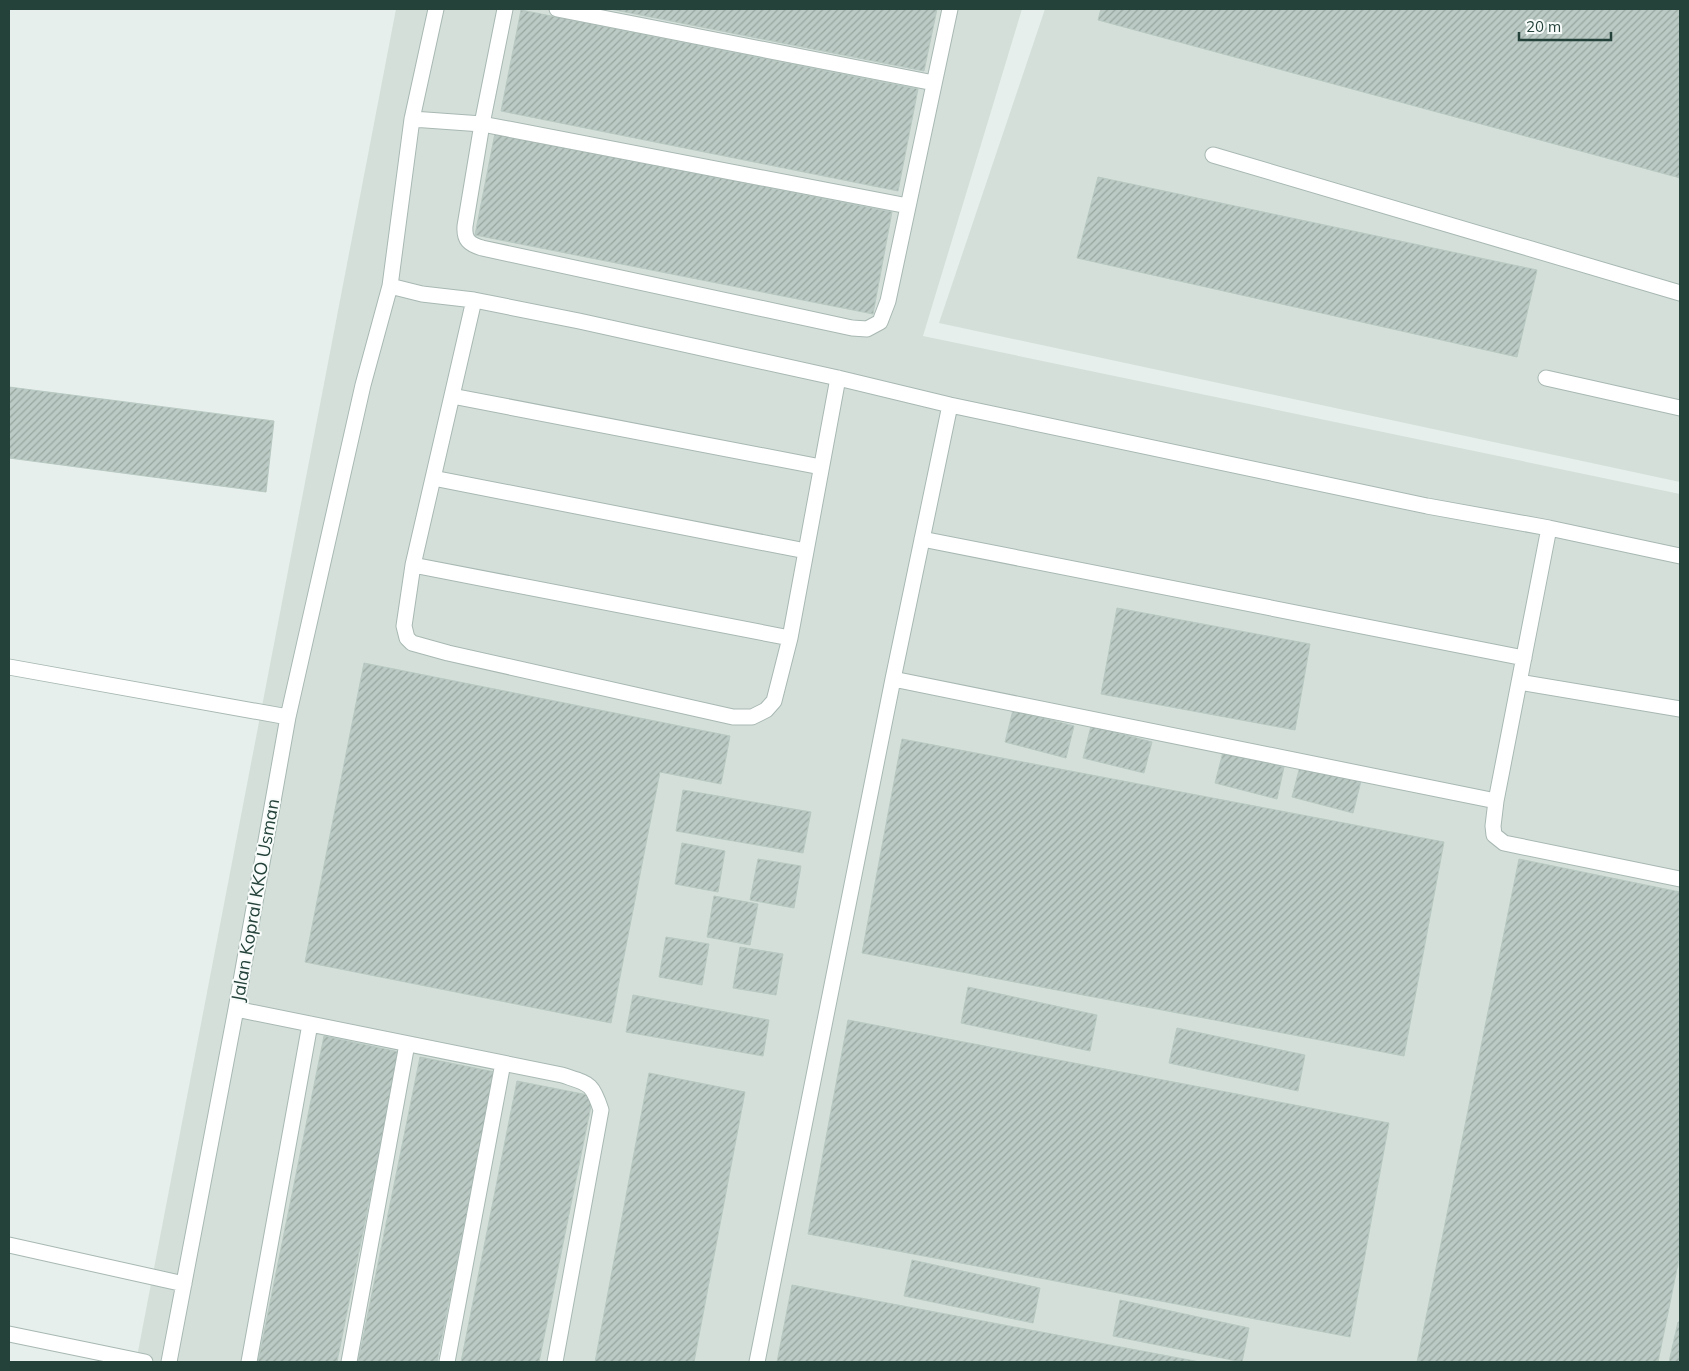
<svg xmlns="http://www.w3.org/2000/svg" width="1689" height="1371" viewBox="0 0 1689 1371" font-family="Mulish,sans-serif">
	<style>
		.built { fill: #d4dfda }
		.building { fill: url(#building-hatch); stroke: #b8c9c2 }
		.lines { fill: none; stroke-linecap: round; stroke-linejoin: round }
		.minor-casing { stroke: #a8b8b2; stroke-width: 17 }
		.minor { stroke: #fff; stroke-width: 15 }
		.labels { text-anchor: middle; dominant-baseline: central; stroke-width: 4; stroke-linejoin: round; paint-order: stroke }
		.street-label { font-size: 18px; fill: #24423a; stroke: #f7fbf9 }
	</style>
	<defs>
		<pattern id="building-hatch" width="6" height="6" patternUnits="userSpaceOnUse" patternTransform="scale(1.25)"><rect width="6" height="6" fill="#bbcac4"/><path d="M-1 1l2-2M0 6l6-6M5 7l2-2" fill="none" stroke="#98a6a0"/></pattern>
	</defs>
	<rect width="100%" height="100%" fill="#e6efeb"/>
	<path class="built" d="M 396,9 L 1022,9 L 923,336 L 1680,494 L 1680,1362 L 136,1362 Z
		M 1045,9 L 1680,9 L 1680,482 L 939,323 Z"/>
	<path class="building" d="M 610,9 L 937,9 L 924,71 Z
		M 1101,9 L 1680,9 L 1680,178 L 1098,20 Z
		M 521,10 L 918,89 L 898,191 L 501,111 Z
		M 495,133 L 892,212 L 873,314 L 475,235 Z
		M 1098,177 L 1537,270 L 1517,357 L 1077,258 Z
		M 9,387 L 274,421 L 266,492 L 9,458 Z
		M 1117,608 L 1310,644 L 1295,730 L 1101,694 Z
		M 364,663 L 730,736 L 721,784 L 660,772 L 611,1023 L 305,962 Z
		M 1013,710 L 1074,726 L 1066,758 L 1005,742 Z
		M 1091,726 L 1152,742 L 1144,773 L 1083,758 Z
		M 902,739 L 1444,842 L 1404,1056 L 862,953 Z
		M 1223,752 L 1284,767 L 1277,799 L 1215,783 Z
		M 1300,766 L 1361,781 L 1353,813 L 1292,797 Z
		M 683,790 L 811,812 L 803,853 L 676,831 Z
		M 682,843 L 725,851 L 718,892 L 675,884 Z
		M 758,859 L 801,866 L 794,908 L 750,900 Z
		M 1519,859 L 1680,892 L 1680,1254 L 1658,1362 L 1417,1362 Z
		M 714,896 L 758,904 L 750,945 L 707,937 Z
		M 666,937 L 709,944 L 702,985 L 659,977 Z
		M 740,947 L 783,954 L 776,995 L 733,988 Z
		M 968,987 L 1097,1015 L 1090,1051 L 961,1023 Z
		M 633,995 L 769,1020 L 763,1056 L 626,1032 Z
		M 848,1020 L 1389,1123 L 1350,1337 L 808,1234 Z
		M 1177,1028 L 1305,1055 L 1298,1091 L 1169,1063 Z
		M 324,1036 L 399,1052 L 337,1362 L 258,1362 Z
		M 420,1057 L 495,1072 L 437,1362 L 358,1362 Z
		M 649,1073 L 745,1092 L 694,1362 L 595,1362 Z
		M 517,1081 L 593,1096 L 539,1362 L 461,1362 Z
		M 912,1260 L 1040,1288 L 1033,1323 L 904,1296 Z
		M 792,1285 L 1200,1362 L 777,1362 Z
		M 1120,1300 L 1249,1328 L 1242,1362 L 1113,1336 Z
		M 1678,1322 L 1680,1322 L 1680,1362 L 1669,1362 Z"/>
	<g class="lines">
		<g class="minor-casing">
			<path id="minor" d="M 505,9 L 482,124 L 465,226 C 464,240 469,244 482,248 L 852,328 L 867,329 L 880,322 L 888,301 L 950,9
				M 557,9 L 934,83
				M 412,119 L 482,124 L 908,206
				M 1213,155 L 1680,293
				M 390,286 L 412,119 L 436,9
				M 474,300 L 413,565 L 404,626 L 407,638 L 412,643 L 448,653 L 733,717 L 752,717 L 766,710 L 774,701 L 790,638 L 838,378
				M 1546,378 L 1680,408
				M 452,396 L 821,467
				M 433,478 L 806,551
				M 1549,528 L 1496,801 L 1493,826 L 1494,835 L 1504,843 L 1680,879
				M 922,539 L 1524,658
				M 413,565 L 790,638
				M 9,667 L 288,717 L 236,1009 L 169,1362
				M 893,679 L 1496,801
				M 1519,682 L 1680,709
				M 288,717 L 363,385 L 390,286 L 422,294 L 474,300 L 579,321 L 838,378 L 950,405 L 1427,506 L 1549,528 L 1680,556
				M 236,1009 L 562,1075 C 589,1084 592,1082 601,1110 L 555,1362
				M 9,1245 L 184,1284
				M 9,1334 L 145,1362
				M 249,1362 L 310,1024
				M 349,1362 L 407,1044
				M 447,1362 L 503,1063
				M 757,1362 L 893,679 L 950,405"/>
		</g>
		<use href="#minor" class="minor"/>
	</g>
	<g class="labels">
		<g class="street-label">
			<text transform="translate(255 900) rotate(-80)">Jalan Kopral KKO Usman</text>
		</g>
	</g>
	<rect width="1689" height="1371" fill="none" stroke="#24423a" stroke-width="20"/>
	<path d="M1519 32v8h92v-8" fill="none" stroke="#24423a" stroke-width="2.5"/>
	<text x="1526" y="32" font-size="15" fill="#24423a" stroke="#f7fbf9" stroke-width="4" paint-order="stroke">20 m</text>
</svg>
